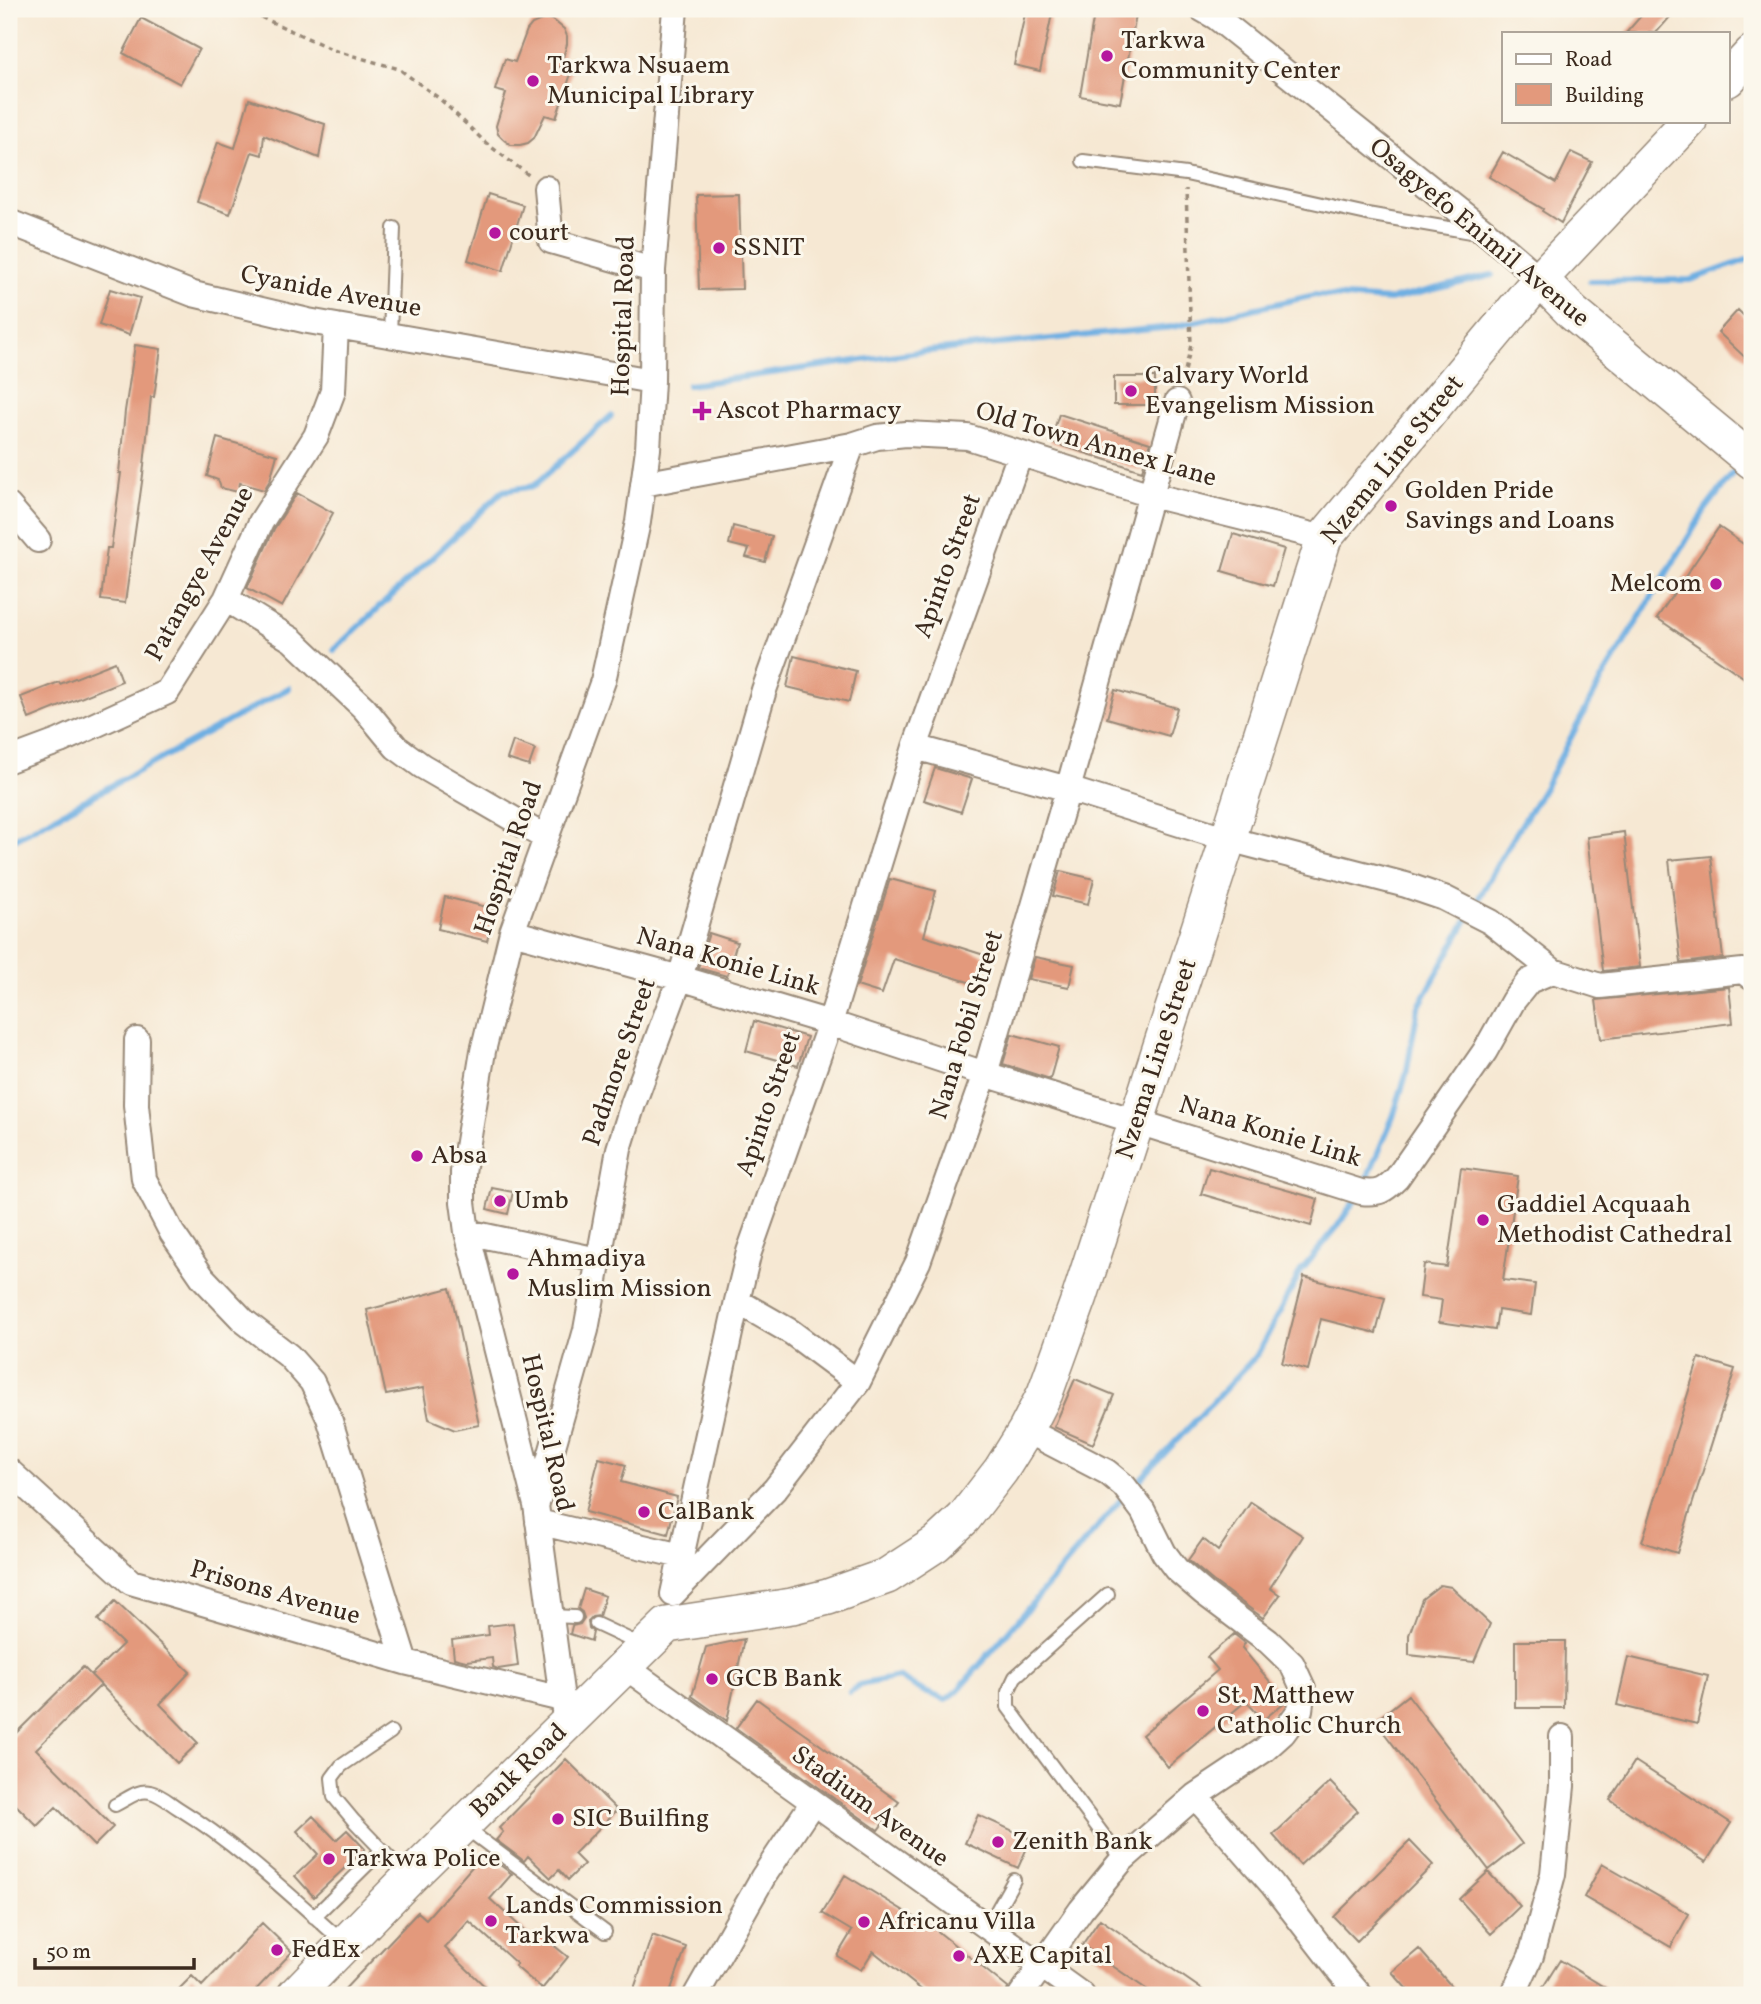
<svg xmlns="http://www.w3.org/2000/svg" width="1761" height="2004" viewBox="0 0 1761 2004" font-family="Vollkorn,serif">
	<style>
		.lines { fill: none; stroke-linecap: round; stroke-linejoin: round }
		.stream { stroke: #6eafe2; stroke-width: 6 }
		.building { fill: #e3997c }
		.lane-casing { stroke: #988978; stroke-width: 16 }
		.street-casing { stroke: #988978; stroke-width: 28 }
		.secondary-casing { stroke: #988978; stroke-width: 38 }
		.path { stroke: #988978; stroke-width: 3.5; stroke-dasharray: 5 5; stroke-linecap: butt }
		.lane { stroke: #fff; stroke-width: 12 }
		.street { stroke: #fff; stroke-width: 24 }
		.secondary { stroke: #fff; stroke-width: 35 }
		.poi-dot { fill: #b5179e; stroke: #fbf7ec; stroke-width: 2.5 }
		.labels { text-anchor: middle; dominant-baseline: central; stroke-width: 6; stroke-linejoin: round; paint-order: stroke }
		.poi-label { font-size: 26px; fill: #3b2a1e; stroke: #fbf7ec; text-anchor: start }
		.street-label { font-size: 26px; fill: #3b2a1e; stroke: #fbf7ec }
	</style>
	<rect width="100%" height="100%" fill="#fbf7ec"/>
	<filter id="ink" filterUnits="userSpaceOnUse"><feTurbulence type="fractalNoise" baseFrequency=".0143" numOctaves="2"/><feDisplacementMap in="SourceGraphic" scale="14" xChannelSelector="R" yChannelSelector="G"/><feConvolveMatrix kernelMatrix="1 2 1 2 8 2 1 2 1" color-interpolation-filters="sRGB"/></filter>
	<filter id="wash" filterUnits="userSpaceOnUse"><feTurbulence type="fractalNoise" baseFrequency=".00686" numOctaves="4" result="noise"/><feDisplacementMap in="SourceGraphic" scale="28" xChannelSelector="R" yChannelSelector="G"/><feGaussianBlur stdDeviation="1.57" result="paint"/><feColorMatrix in="noise" values="0 0 0 0 0 0 0 0 0 0 0 0 0 0 0 0 0 1.4 0 .05"/><feComposite in="paint" operator="in"/></filter>
	<g filter="url(#wash)">
		<rect width="100%" height="100%" fill="#f6e8d3"/>
		<g class="lines">
			<path class="stream" d="M 1590,281 L 1690,280 L 1752,258
				M 688,385 L 918,352 L 1172,327 L 1315,295 L 1390,300 L 1492,275
				M 334,650 L 503,491 L 534,486 L 611,416
				M 9,842 L 289,688
				M 1474,907 L 1501,858 L 1544,788 L 1602,679 L 1705,510 L 1740,464
				M 1363,1188 L 1393,1117 L 1406,1075 L 1418,1008 L 1469,916
				M 1132,1488 L 1257,1355 L 1301,1271 L 1337,1227 L 1357,1197
				M 850,1692 L 859,1685 L 898,1677 L 925,1692 L 946,1700 L 959,1689 L 1124,1496"/>
		</g>
		<g id="blocks">
			<path class="building" d="M 1026,9 L 1053,9 L 1040,71 L 1014,65 Z
				M 1105,9 L 1137,9 L 1120,103 L 1080,96 L 1094,14 L 1104,16 Z
				M 1647,9 L 1677,9 L 1656,33 L 1626,33 Z
				M 141,18 L 199,49 L 180,84 L 123,53 Z
				M 546,18 L 553,20 L 564,29 L 567,36 L 567,44 L 560,67 L 572,71 L 556,118 L 545,115 L 534,138 L 528,143 L 520,145 L 511,145 L 504,140 L 498,134 L 496,126 L 506,93 L 495,90 L 505,59 L 515,62 L 527,30 L 532,24 Z
				M 249,99 L 325,124 L 319,158 L 264,135 L 262,155 L 252,152 L 230,214 L 197,202 L 218,142 L 235,148 Z
				M 1503,152 L 1556,183 L 1571,152 L 1592,162 L 1561,223 L 1542,211 L 1543,209 L 1489,177 Z
				M 488,194 L 523,205 L 503,271 L 468,260 Z
				M 739,194 L 742,289 L 699,290 L 696,195 Z
				M 110,289 L 140,298 L 129,335 L 99,325 Z
				M 1738,310 L 1752,324 L 1752,364 L 1718,332 Z
				M 135,345 L 161,349 L 154,397 L 151,397 L 143,475 L 125,603 L 101,600 L 107,548 L 111,548 L 121,473 L 119,473 L 125,411 Z
				M 1114,377 L 1155,377 L 1155,405 L 1114,405 Z
				M 1059,414 L 1150,443 L 1142,471 L 1050,442 Z
				M 217,438 L 277,455 L 270,480 L 264,490 L 240,483 L 238,492 L 221,488 L 218,480 L 207,476 Z
				M 297,493 L 333,513 L 282,607 L 247,588 L 274,529 Z
				M 733,526 L 772,536 L 765,562 L 746,557 L 749,549 L 729,544 Z
				M 1719,527 L 1752,550 L 1752,683 L 1657,618 Z
				M 1233,534 L 1284,549 L 1273,586 L 1222,571 Z
				M 794,656 L 856,671 L 849,702 L 787,687 Z
				M 115,662 L 122,681 L 29,719 L 21,697 L 59,682 L 60,684 Z
				M 1115,690 L 1177,708 L 1169,736 L 1107,718 Z
				M 513,741 L 535,749 L 529,766 L 507,759 Z
				M 935,768 L 972,779 L 961,812 L 924,800 Z
				M 1624,832 L 1640,967 L 1603,971 L 1587,837 Z
				M 1711,856 L 1723,958 L 1681,963 L 1669,860 Z
				M 1060,871 L 1094,879 L 1088,904 L 1053,896 Z
				M 890,879 L 936,891 L 924,936 L 984,955 L 975,984 L 894,959 L 882,994 L 857,986 Z
				M 445,897 L 495,909 L 487,941 L 438,929 Z
				M 709,933 L 737,942 L 727,976 L 698,968 Z
				M 1035,957 L 1074,965 L 1069,987 L 1028,979 Z
				M 1729,987 L 1733,1023 L 1601,1039 L 1596,1000 Z
				M 754,1021 L 807,1037 L 798,1066 L 746,1051 Z
				M 1012,1034 L 1059,1047 L 1050,1079 L 1003,1064 Z
				M 1209,1168 L 1318,1199 L 1311,1226 L 1201,1194 Z
				M 1461,1168 L 1518,1176 L 1503,1280 L 1535,1284 L 1531,1315 L 1498,1310 L 1495,1330 L 1439,1322 L 1442,1300 L 1420,1297 L 1424,1264 L 1447,1267 Z
				M 492,1188 L 513,1192 L 508,1214 L 487,1209 Z
				M 1304,1277 L 1385,1298 L 1376,1333 L 1321,1319 L 1308,1370 L 1282,1363 Z
				M 450,1288 L 479,1425 L 455,1430 L 429,1419 L 423,1388 L 386,1395 L 367,1310 Z
				M 1699,1358 L 1735,1369 L 1677,1553 L 1642,1542 Z
				M 1075,1379 L 1114,1395 L 1093,1444 L 1054,1427 Z
				M 599,1458 L 626,1465 L 621,1482 L 677,1497 L 668,1534 L 585,1512 Z
				M 1251,1502 L 1303,1536 L 1270,1588 L 1280,1595 L 1263,1618 L 1213,1581 L 1188,1560 L 1203,1539 L 1218,1551 Z
				M 1440,1585 L 1451,1587 L 1490,1624 L 1474,1662 L 1409,1655 L 1409,1635 L 1422,1599 Z
				M 584,1589 L 605,1596 L 599,1616 L 592,1617 L 588,1621 L 589,1628 L 593,1632 L 591,1641 L 570,1634 L 572,1626 L 580,1624 L 584,1618 L 582,1612 L 578,1609 Z
				M 115,1601 L 190,1672 L 160,1704 L 198,1743 L 177,1763 L 91,1675 L 123,1644 L 98,1620 Z
				M 513,1623 L 518,1666 L 498,1669 L 493,1667 L 492,1658 L 466,1661 L 454,1658 L 452,1640 L 489,1635 L 488,1626 Z
				M 1234,1634 L 1245,1643 L 1242,1648 L 1286,1701 L 1263,1720 L 1246,1701 L 1168,1767 L 1142,1735 L 1218,1670 L 1207,1657 Z
				M 744,1639 L 727,1721 L 692,1696 L 706,1647 Z
				M 1515,1641 L 1565,1641 L 1564,1708 L 1515,1708 Z
				M 1628,1657 L 1708,1676 L 1697,1724 L 1617,1705 Z
				M 83,1667 L 101,1685 L 36,1749 L 113,1827 L 94,1846 L 56,1807 L 37,1826 L 9,1798 L 9,1740 Z
				M 1408,1695 L 1522,1844 L 1489,1870 L 1375,1721 Z
				M 757,1699 L 899,1802 L 878,1830 L 736,1728 Z
				M 566,1759 L 617,1810 L 574,1854 L 584,1864 L 568,1880 L 559,1870 L 551,1878 L 528,1856 L 524,1861 L 496,1840 L 503,1832 L 499,1828 Z
				M 1635,1761 L 1731,1823 L 1706,1862 L 1610,1800 Z
				M 1330,1782 L 1358,1811 L 1300,1865 L 1273,1835 Z
				M 978,1815 L 1031,1839 L 1018,1868 L 965,1843 Z
				M 313,1816 L 336,1840 L 347,1830 L 365,1849 L 314,1897 L 295,1876 L 318,1854 L 297,1831 Z
				M 1410,1841 L 1433,1865 L 1357,1941 L 1334,1917 Z
				M 484,1853 L 512,1874 L 490,1899 L 536,1941 L 541,1935 L 568,1957 L 542,1989 L 515,1966 L 517,1964 L 469,1921 L 445,1948 L 494,1995 L 339,1995 L 418,1912 L 426,1919 Z
				M 1602,1864 L 1689,1914 L 1671,1947 L 1584,1897 Z
				M 1488,1872 L 1520,1906 L 1491,1934 L 1459,1899 Z
				M 845,1875 L 924,1923 L 925,1921 L 1008,1988 L 1006,1995 L 928,1995 L 873,1951 L 861,1970 L 837,1956 L 852,1931 L 822,1913 Z
				M 1100,1919 L 1210,1995 L 1155,1995 L 1082,1945 Z
				M 262,1923 L 292,1952 L 251,1995 L 173,1995 L 192,1976 L 202,1986 Z
				M 652,1935 L 686,1947 L 669,1995 L 632,1995 Z
				M 1419,1949 L 1459,1995 L 1412,1995 L 1392,1972 Z
				M 1560,1960 L 1617,1995 L 1538,1995 Z"/>
		</g>
	</g>
	<g filter="url(#ink)">
		<use href="#blocks" fill-opacity="0" stroke="#988978" stroke-width="2"/>
		<g class="lines">
			<g class="lane-casing">
				<path id="lane" d="M 1083,161 L 1186,174 L 1367,214 L 1477,233
					M 390,335 L 394,228
					M 1108,1594 L 1015,1677 L 1008,1692 L 1008,1707 L 1122,1860
					M 550,1616 L 575,1617
					M 596,1624 L 641,1645
					M 391,1732 L 341,1766 L 332,1778 L 334,1797 L 354,1821 L 407,1876
					M 115,1805 C 126,1800 138,1789 150,1792 C 160,1794 170,1803 178,1808 C 238,1845 291,1896 343,1942
					M 463,1826 L 605,1932
					M 314,1917 L 382,1850
					M 987,1928 L 1014,1880"/>
			</g>
			<g class="street-casing">
				<path id="street" d="M 1202,9 L 1216,17 L 1488,234 L 1540,279
					M 546,188 L 551,241 L 653,270
					M 9,222 L 193,294 L 308,321 L 652,381
					M 643,484 L 852,445 L 877,437 L 906,434 L 968,437 L 1151,495 L 1324,538
					M 9,506 L 38,540
					M 226,599 L 292,640 L 364,708 L 396,747 L 422,766 L 546,838
					M 915,747 L 1068,789 L 1228,839 L 1406,885 L 1444,898 L 1491,922 L 1553,971
					M 9,760 L 60,741 L 167,692 L 226,599 L 261,522 L 316,436 L 333,391 L 336,326
					M 512,932 L 680,978 L 830,1023 L 985,1074 L 1361,1192 C 1379,1194 1384,1191 1397,1178 L 1485,1051 L 1513,1001 L 1529,981 L 1553,971 L 1600,986 L 1743,971 L 1752,978
					M 137,1040 L 136,1105 L 144,1179 L 172,1233 L 203,1278 L 244,1321 L 289,1356 L 312,1382 L 329,1418 L 405,1662
					M 467,1232 L 598,1260
					M 737,1301 L 791,1332 L 858,1382
					M 9,1471 L 131,1582 L 405,1662 L 562,1699
					M 537,1503 L 586,1330 L 619,1149 L 633,1104 L 680,978 L 764,690 L 852,445
					M 538,1522 L 681,1556
					M 673,1594 L 775,1489 L 858,1382 L 918,1262 L 985,1074 L 1068,789 L 1177,402
					M 673,1594 L 737,1301 L 749,1252 L 830,1023 L 915,747 L 1020,454
					M 624,1666 L 1082,1995
					M 569,1723 L 562,1699 L 536,1505 L 467,1232 L 463,1202 L 463,1172 L 483,1051 L 512,932 L 603,681 L 638,522 L 648,449 L 652,381 L 653,270 L 675,9
					M 1195,1796 L 1272,1884 L 1340,1972 L 1360,1995
					M 696,1995 L 763,1877 L 813,1802
					M 1021,1995 L 1081,1910 L 1122,1860 L 1195,1796 L 1264,1750 L 1283,1733 L 1300,1710 L 1303,1688 L 1292,1664 L 1268,1641 L 1204,1593 L 1176,1569 L 1164,1553 L 1143,1511 L 1124,1486 L 1107,1472 L 1026,1430
					M 1513,1995 L 1531,1956 L 1553,1874 L 1562,1786 L 1562,1737"/>
			</g>
			<g class="secondary-casing">
				<path id="secondary" d="M 1728,79 L 1752,53
					M 1540,279 L 1573,313 L 1752,461
					M 295,1995 L 409,1878 L 667,1625 L 792,1606 L 828,1597 L 887,1576 L 936,1544 L 964,1518 L 1001,1470 L 1026,1430 L 1045,1393 L 1080,1296 L 1228,839 L 1324,538 L 1540,279 L 1689,121"/>
			</g>
			<path class="path" d="M 243,9 L 336,51 L 399,69 L 440,99 L 486,143 L 530,176
				M 1183,380 L 1191,345 L 1186,189"/>
			<use href="#lane" class="lane"/>
			<use href="#street" class="street"/>
			<use href="#secondary" class="secondary"/>
		</g>
	</g>
	<g class="poi-dot">
		<circle cx="1107" cy="56" r="7"/>
		<circle cx="533" cy="81" r="7"/>
		<circle cx="495" cy="233" r="7"/>
		<circle cx="719" cy="248" r="7"/>
		<circle cx="1131" cy="391" r="7"/>
		<path d="M698.5 400.5h7v7h7v7h-7v7h-7v-7h-7v-7h7z"/>
		<circle cx="1391" cy="506" r="7"/>
		<circle cx="1716" cy="584" r="7"/>
		<circle cx="417" cy="1156" r="7"/>
		<circle cx="500" cy="1201" r="7"/>
		<circle cx="1483" cy="1220" r="7"/>
		<circle cx="513" cy="1274" r="7"/>
		<circle cx="644" cy="1512" r="7"/>
		<circle cx="712" cy="1679" r="7"/>
		<circle cx="1203" cy="1711" r="7"/>
		<circle cx="558" cy="1819" r="7"/>
		<circle cx="998" cy="1842" r="7"/>
		<circle cx="329" cy="1859" r="7"/>
		<circle cx="491" cy="1921" r="7"/>
		<circle cx="864" cy="1922" r="7"/>
		<circle cx="277" cy="1950" r="7"/>
		<circle cx="959" cy="1956" r="7"/>
	</g>
	<g class="labels">
		<g class="poi-label">
			<text x="1121" y="41">Tarkwa<tspan x="1121" dy="30">Community Center</tspan></text>
			<text x="547" y="66">Tarkwa Nsuaem<tspan x="547" dy="30">Municipal Library</tspan></text>
			<text x="509" y="233">court</text>
			<text x="733" y="248">SSNIT</text>
			<text x="1145" y="376">Calvary World<tspan x="1145" dy="30">Evangelism Mission</tspan></text>
			<text x="716" y="411">Ascot Pharmacy</text>
			<text x="1405" y="491">Golden Pride<tspan x="1405" dy="30">Savings and Loans</tspan></text>
			<text x="1702" y="584" text-anchor="end">Melcom</text>
			<text x="431" y="1156">Absa</text>
			<text x="514" y="1201">Umb</text>
			<text x="1497" y="1205">Gaddiel Acquaah<tspan x="1497" dy="30">Methodist Cathedral</tspan></text>
			<text x="527" y="1259">Ahmadiya<tspan x="527" dy="30">Muslim Mission</tspan></text>
			<text x="658" y="1512">CalBank</text>
			<text x="726" y="1679">GCB Bank</text>
			<text x="1217" y="1696">St. Matthew<tspan x="1217" dy="30">Catholic Church</tspan></text>
			<text x="572" y="1819">SIC Builfing</text>
			<text x="1012" y="1842">Zenith Bank</text>
			<text x="343" y="1859">Tarkwa Police</text>
			<text x="505" y="1906">Lands Commission<tspan x="505" dy="30">Tarkwa</tspan></text>
			<text x="878" y="1922">Africanu Villa</text>
			<text x="291" y="1950">FedEx</text>
			<text x="973" y="1956">AXE Capital</text>
		</g>
		<g class="street-label">
			<text transform="translate(1479 233) rotate(40)">Osagyefo Enimil Avenue</text>
			<text transform="translate(331 292) rotate(11)">Cyanide Avenue</text>
			<text transform="translate(624 316) rotate(-88)">Hospital Road</text>
			<text transform="translate(1096 445) rotate(16)">Old Town Annex Lane</text>
			<text transform="translate(1393 460) rotate(-51)">Nzema Line Street</text>
			<text transform="translate(948 566) rotate(-70)">Apinto Street</text>
			<text transform="translate(200 574) rotate(-61)">Patangye Avenue</text>
			<text transform="translate(509 858) rotate(-71)">Hospital Road</text>
			<text transform="translate(728 962) rotate(16)">Nana Konie Link</text>
			<text transform="translate(967 1025) rotate(-73)">Nana Fobil Street</text>
			<text transform="translate(1157 1059) rotate(-72)">Nzema Line Street</text>
			<text transform="translate(620 1062) rotate(-71)">Padmore Street</text>
			<text transform="translate(769 1104) rotate(-71)">Apinto Street</text>
			<text transform="translate(1270 1132) rotate(17)">Nana Konie Link</text>
			<text transform="translate(547 1433) rotate(77)">Hospital Road</text>
			<text transform="translate(275 1593) rotate(16)">Prisons Avenue</text>
			<text transform="translate(519 1771) rotate(-44)">Bank Road</text>
			<text transform="translate(870 1807) rotate(36)">Stadium Avenue</text>
		</g>
	</g>
	<rect width="1761" height="2004" fill="none" stroke="#fbf7ec" stroke-width="35"/>
	<rect x="1502" y="32" width="228" height="91" fill="#fbf7ec" stroke="#aea59a" stroke-width="2"/>
	<rect x="1516" y="54" width="35" height="10" fill="#ffffff" stroke="#aea59a" stroke-width="2"/>
	<text x="1565" y="66" font-size="21" fill="#3b2a1e">Road</text>
	<rect x="1516" y="84" width="35" height="21" fill="#e3997c" stroke="#aea59a" stroke-width="2"/>
	<text x="1565" y="102" font-size="21" fill="#3b2a1e">Building</text>
	<path d="M35 1958v10h159v-10" fill="none" stroke="#3b2a1e" stroke-width="3.5"/>
	<text x="46" y="1958" font-size="21" fill="#3b2a1e" stroke="#fbf7ec" stroke-width="5" paint-order="stroke">50 m</text>
</svg>
